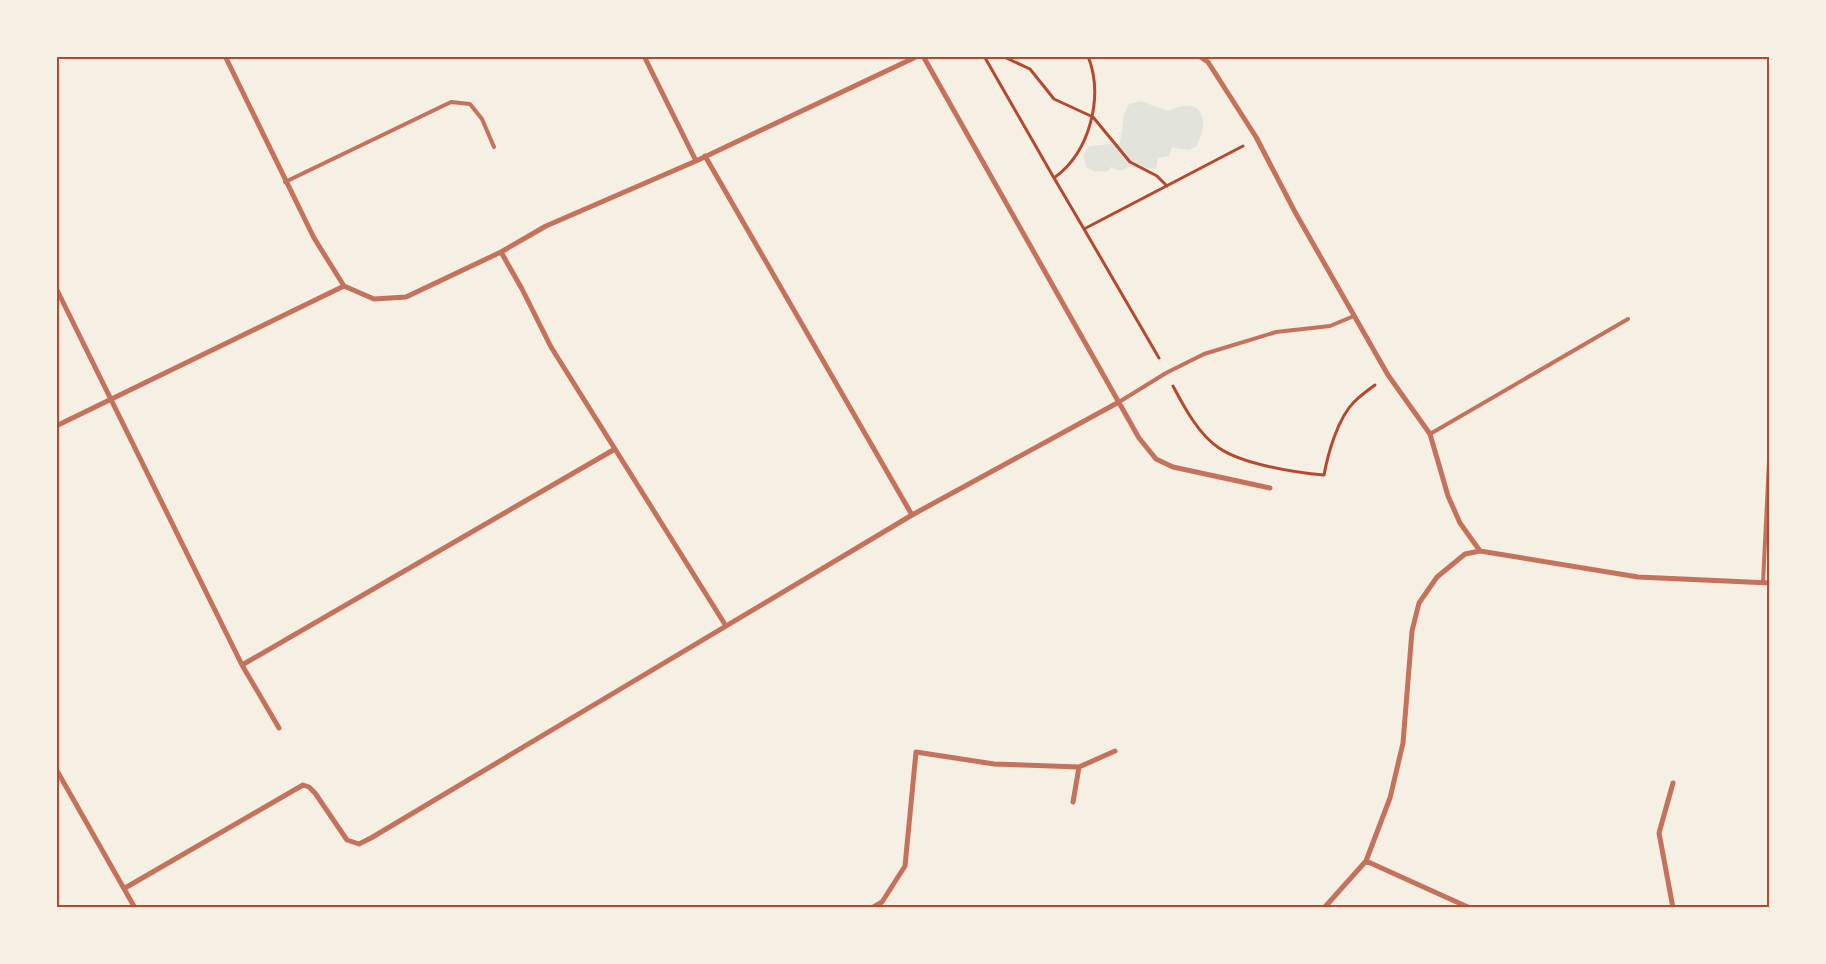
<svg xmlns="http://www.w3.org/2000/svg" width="1826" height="964" viewBox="0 0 1826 964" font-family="'Source Sans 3',sans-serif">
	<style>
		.green { fill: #e2e4dc }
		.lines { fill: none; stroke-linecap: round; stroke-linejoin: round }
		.path { stroke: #b5482f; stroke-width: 3 }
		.service { stroke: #c5725c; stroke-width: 4 }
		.minor { stroke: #c5725c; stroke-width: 5 }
		.neatline { fill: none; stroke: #b5482f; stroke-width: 2 }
	</style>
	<rect width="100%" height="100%" fill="#f6efe4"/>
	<path class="green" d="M 1141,101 L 1168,111 C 1201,95 1212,119 1196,147 L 1188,150 L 1172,147 L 1169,156 L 1158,158 L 1156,169 L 1129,167 L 1120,171 L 1111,167 L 1108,171 L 1095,172 L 1086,167 L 1083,155 L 1089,146 L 1120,143 L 1124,114 L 1129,104 Z"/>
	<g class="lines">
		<path class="path" d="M 984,56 L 1054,178 C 1090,152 1104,97 1088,56
			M 1002,56 L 1030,69 L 1054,99 L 1093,117 L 1130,162 L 1157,176 L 1167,186
			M 1054,178 L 1084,229 L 1243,146
			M 1084,229 L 1159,358
			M 1173,386 C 1184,407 1199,435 1219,448 C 1242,464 1296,473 1324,475 C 1328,453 1338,418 1354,402 C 1360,396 1368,390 1375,385"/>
		<path class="service" d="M 285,182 L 451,102 L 470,104 L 482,119 L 494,147
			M 1119,402 L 1166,373 L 1204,354 L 1276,332 L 1330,326 L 1354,316
			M 1430,434 L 1628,319
			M 1763,583 L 1770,441"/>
		<path class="minor" d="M 225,56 L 314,238 L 344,286 L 374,299 L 406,297 L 501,252 L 546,226 L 696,161 L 918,56
			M 644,56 L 696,161
			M 923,56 L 1139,438 L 1156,459 L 1173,467 L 1270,488
			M 1199,56 L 1208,62 L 1256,137 L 1295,212 L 1388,375 L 1430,434 L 1448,496 L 1460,523 L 1480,551
			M 705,156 L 912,515
			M 501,252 L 522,289 L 551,347 L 726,626
			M 56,288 L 242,665 L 279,728
			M 56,426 L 344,286
			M 242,665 L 615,449
			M 1079,767 L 1115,751
			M 56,769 L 135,908
			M 1366,861 L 1470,908
			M 125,888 L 303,785 L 309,787 L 315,793 L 347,840 L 359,844 L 371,838 L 912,515 L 1119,402
			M 872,908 L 882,902 L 905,866 L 916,752 L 994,764 L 1079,767 L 1073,802
			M 1324,908 L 1366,861 L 1390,798 L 1403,743 L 1412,631 L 1419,603 L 1437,577 L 1465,554 L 1480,551 L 1638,577 L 1770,583
			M 1673,908 L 1659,833 L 1673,783"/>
	</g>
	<rect width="1826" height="964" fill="none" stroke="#f6efe4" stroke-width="115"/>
	<rect x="58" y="58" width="1710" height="848" class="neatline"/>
</svg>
